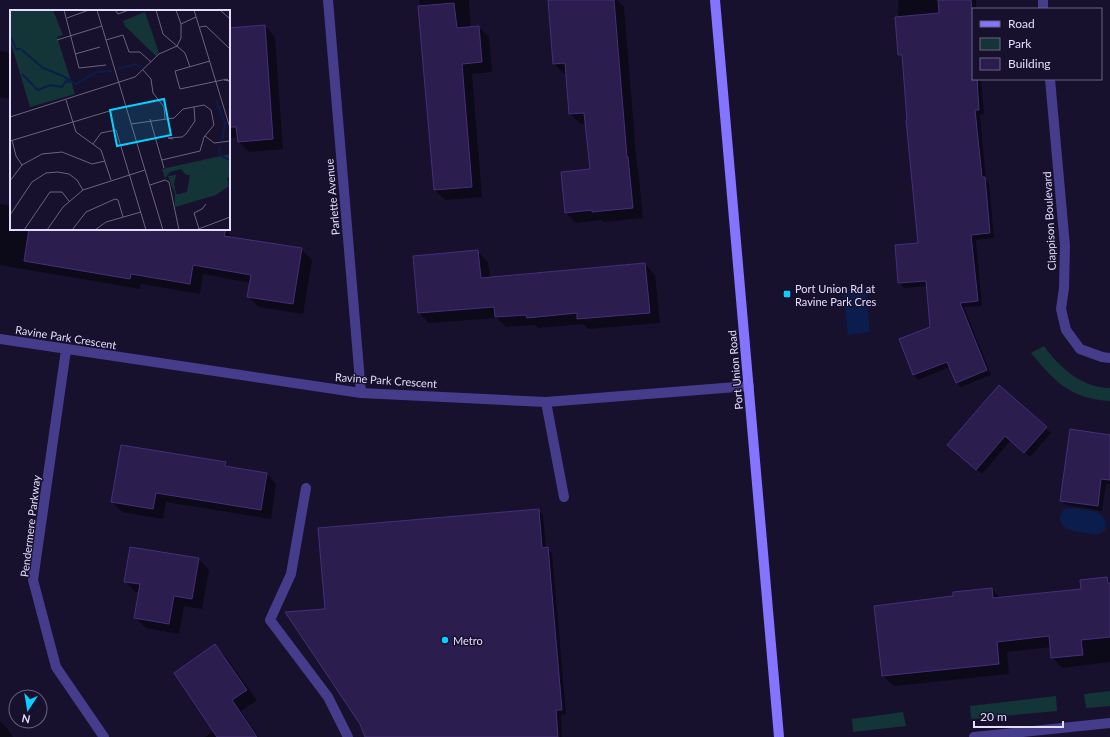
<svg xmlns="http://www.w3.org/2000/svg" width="1110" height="737" viewBox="0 0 1110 737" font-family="Lato,sans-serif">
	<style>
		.green { fill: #143537 }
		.water { fill: #0b1d4c }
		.shadow { fill: #0007 }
		.building { fill: #2b1d4e; stroke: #452f7a }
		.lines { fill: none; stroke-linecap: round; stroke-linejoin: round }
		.service { stroke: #463c8c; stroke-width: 10 }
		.minor { stroke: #463c8c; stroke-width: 10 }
		.secondary { stroke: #8474ff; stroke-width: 10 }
		.poi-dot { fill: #09d0ff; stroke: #18112d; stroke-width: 1.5 }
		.labels { text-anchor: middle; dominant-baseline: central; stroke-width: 3; stroke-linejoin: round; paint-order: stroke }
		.street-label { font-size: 11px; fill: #e4ddff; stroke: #18112d }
		.poi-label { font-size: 11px; fill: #e4ddff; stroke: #18112d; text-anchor: start }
		.inset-river { fill: none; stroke: #0b1d4c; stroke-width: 2 }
		.inset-road { fill: none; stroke: #6a6381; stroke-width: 1 }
		.view { fill: #09d0ff; fill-opacity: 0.15; stroke: #09d0ff; stroke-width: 2 }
		.inset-edge { fill: none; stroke: #e4ddff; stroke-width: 2 }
	</style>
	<rect width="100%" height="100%" fill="#18112d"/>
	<path class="green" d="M 1044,346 C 1059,367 1082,388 1110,388 L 1110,401 C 1071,399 1055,382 1031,353 Z
		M 1110,691 L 1110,706 L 1086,708 L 1084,694 Z
		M 1056,696 L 1057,711 L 971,719 L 970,706 Z
		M 903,712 L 906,726 L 853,732 L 852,719 Z"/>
	<path class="water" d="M 866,287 L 870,332 L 848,335 L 843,290 Z
		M 1069,508 C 1084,510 1110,508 1105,530 L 1097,535 C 1085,532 1058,533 1060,516 L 1064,509 Z"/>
	<path class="shadow" d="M 419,0 L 469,0 L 471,28 L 479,27 L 489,37 L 492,72 L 472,74 L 482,197 L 445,200 L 435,190 Z
		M 571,0 L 617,0 L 624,7 L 637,167 L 638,168 L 643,218 L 603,222 L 602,220 L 576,223 L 566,213 L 591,170 L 586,124 L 581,124 L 570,114 L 567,74 L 564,74 L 554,64 Z
		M 898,0 L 976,0 L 976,9 L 973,9 L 973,79 L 981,79 L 984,114 L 980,115 L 986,180 L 989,183 L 994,238 L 976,240 L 982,306 L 964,307 L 991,375 L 961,387 L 956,382 L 950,367 L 918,380 L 913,374 L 931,328 L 927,286 L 905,288 L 899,283 L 896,246 L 919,244 L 903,58 L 899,55 Z
		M 265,26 L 275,37 L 283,149 L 249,152 L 239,142 L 238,137 L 229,138 L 229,29 Z
		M 0,51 L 11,53 L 11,99 L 0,97 Z
		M 0,204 L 11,206 L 11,229 L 225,229 L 235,239 L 301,249 L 312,260 L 303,314 L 259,307 L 248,297 L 251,283 L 203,274 L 200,294 L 141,284 L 140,289 L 0,265 Z
		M 478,252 L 488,262 L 490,278 L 645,264 L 655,275 L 660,323 L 588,329 L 583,324 L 538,328 L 535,325 L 506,327 L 497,318 L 429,323 L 419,313 Z
		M 999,387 L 1051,433 L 1030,457 L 1011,440 L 982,474 L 953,450 Z
		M 1110,436 L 1110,484 L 1106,484 L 1102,511 L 1066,505 L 1061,500 Z
		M 225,463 L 230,468 L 266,473 L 276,484 L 271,519 L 166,502 L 163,519 L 122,512 L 112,502 Z
		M 538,510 L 543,515 L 546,548 L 552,553 L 566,714 L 561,715 L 562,737 L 366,737 L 326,610 Z
		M 199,559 L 209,570 L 202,609 L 184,606 L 179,634 L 146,628 L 136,618 L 140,592 L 135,592 L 125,581 Z
		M 1107,578 L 1110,581 L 1110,662 L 1062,668 L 1052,657 L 1051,647 L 1007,652 L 1009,674 L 894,686 L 883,676 L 875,607 L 954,597 L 991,589 L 1001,598 L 1082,590 Z
		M 215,645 L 225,656 L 257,700 L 241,711 L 259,737 L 205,737 L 214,731 Z
		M 0,721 L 7,728 L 13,737 L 0,737 Z"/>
	<path class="building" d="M 548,0 L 614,0 L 627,157 L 628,157 L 633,208 L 592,212 L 592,210 L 565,213 L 561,172 L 590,169 L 584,113 L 569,114 L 565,63 L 553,64 Z
		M 938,0 L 971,0 L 973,18 L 973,79 L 977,79 L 979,110 L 975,110 L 982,177 L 985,177 L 990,233 L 971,235 L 978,301 L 960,303 L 987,370 L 956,383 L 947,362 L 913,375 L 899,339 L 930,327 L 926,281 L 898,283 L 895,245 L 918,243 L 906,120 L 907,120 L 902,55 L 898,55 L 895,17 L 939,13 Z
		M 454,3 L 457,28 L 479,26 L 482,62 L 462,64 L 472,187 L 434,190 L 418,6 Z
		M 265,25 L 273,139 L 238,142 L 236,127 L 229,127 L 229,28 Z
		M 29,229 L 226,229 L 224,236 L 302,248 L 293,304 L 247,297 L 251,275 L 193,265 L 190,284 L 131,274 L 130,279 L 24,261 Z
		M 478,250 L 481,278 L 645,263 L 650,313 L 577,319 L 577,313 L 527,318 L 526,315 L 495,317 L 494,307 L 418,313 L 413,256 Z
		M 999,385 L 1047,427 L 1024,453 L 1005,436 L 976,470 L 947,445 Z
		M 1070,429 L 1110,435 L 1110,480 L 1101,479 L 1098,506 L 1060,501 Z
		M 121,445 L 226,462 L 225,466 L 267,473 L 261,510 L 156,493 L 153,509 L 111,502 Z
		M 539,509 L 542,548 L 548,547 L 562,710 L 556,710 L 558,737 L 365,737 L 360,724 L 285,612 L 325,609 L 318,528 Z
		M 130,547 L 199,558 L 192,599 L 174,596 L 169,624 L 134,618 L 140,584 L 124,582 Z
		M 1107,577 L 1108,583 L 1110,583 L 1110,637 L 1081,640 L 1083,655 L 1051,658 L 1049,636 L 997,642 L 999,664 L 882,676 L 874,606 L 953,596 L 953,592 L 992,588 L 993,598 L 1081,589 L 1080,580 Z
		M 215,644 L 247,690 L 232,700 L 257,737 L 217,737 L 174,673 Z"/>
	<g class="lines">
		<path class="service" d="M 546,402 L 564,497
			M 306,488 L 291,574 L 270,620 L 328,697 L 348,737"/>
		<path class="minor" d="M 328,0 L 361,393
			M 1043,0 L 1043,9
			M 1050,79 L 1065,246 L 1064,288 L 1061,309 L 1066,330 L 1080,349 L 1102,357 L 1110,358
			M 0,339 L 361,393 L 546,402 L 749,386
			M 66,350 L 33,580 L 56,667 L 104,737
			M 974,737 L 1110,723"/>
		<path class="secondary" d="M 715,0 L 779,737"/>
	</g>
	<g class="poi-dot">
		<rect x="783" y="290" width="8" height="8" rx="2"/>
		<circle cx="445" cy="640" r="4"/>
	</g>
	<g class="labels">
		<g class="street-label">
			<text transform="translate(332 197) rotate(-95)">Parlette Avenue</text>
			<text transform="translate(1049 221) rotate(-93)">Clappison Boulevard</text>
			<text transform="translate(66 337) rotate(9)">Ravine Park Crescent</text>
			<text transform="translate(735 370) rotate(-95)">Port Union Road</text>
			<text transform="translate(386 380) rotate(4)">Ravine Park Crescent</text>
			<text transform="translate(30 526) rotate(-83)">Pendermere Parkway</text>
		</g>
		<g class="poi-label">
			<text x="795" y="288">Port Union Rd at<tspan x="795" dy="13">Ravine Park Cres</tspan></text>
			<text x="453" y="640">Metro</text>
		</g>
	</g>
	<g transform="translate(10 10)">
		<rect width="220" height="220" fill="#18112d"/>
		<path d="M 0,0 L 43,0 L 53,25 L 47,27 L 65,84 L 20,97 L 0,30 ZM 135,2 L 149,43 L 146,46 L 115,16 L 113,11 ZM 220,144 L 220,167 L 217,168 L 219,176 L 206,185 L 165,197 L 165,184 L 158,166 L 166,165 L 164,174 L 166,184 L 170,184 L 177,182 L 180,165 L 176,165 L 171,159 L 160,162 L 155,168 L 152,159 Z" fill="#143537"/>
		<path class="inset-river" d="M 1,27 L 6,39 L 11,39M 12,40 L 33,58 L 53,66 L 66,74 L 86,62 L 102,61M 108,59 L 125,54 L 131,57M 12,64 L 24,76M 24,77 L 28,80 L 40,75 L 52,77 L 56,71 L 60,72M 206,90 L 215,113 L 212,130M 210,136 L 209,141 L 211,146 L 220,150"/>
		<path class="inset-road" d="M 54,0 L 69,58 L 96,55M 87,0 L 153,220M 105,0 L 108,4 L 119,0M 146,0 L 153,24 L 175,43 L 180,57M 166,0 L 171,14M 184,0 L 220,118M 210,0 L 220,9M 57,8 L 79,0M 190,17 L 196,16 L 220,39M 47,30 L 92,16M 96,30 L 113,25 L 119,42 L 130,42 L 141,52M 65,44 L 90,37M 200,51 L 165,61 L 170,79 L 217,69 L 219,71 L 214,70M 133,60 L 141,69 L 143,83 L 154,97 L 155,109M 56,90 L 66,122 L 91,140 L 101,170M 0,107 L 125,67 L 149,44 L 167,36 L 171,28 L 171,14 L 186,7M 140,109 L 154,158M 121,114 L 164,108 L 173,99 L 194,95 L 201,100 L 204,115 L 194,127 L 190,141 L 152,150M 195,126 L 204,133 L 220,131M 163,129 L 158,128 L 172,127 L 176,124 L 185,111 L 184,97M 2,130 L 6,146 L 12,155M 0,131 L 116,96M 83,134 L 91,123 L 106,120 L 136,220M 0,171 L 12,155 L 32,144 L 52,142 L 82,154 L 95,151M 140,175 L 155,170 L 159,172 L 169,220M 0,205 L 22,172 L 36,163 L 48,162 L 59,164 L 67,170 L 73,180M 189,219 L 184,203 L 192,199 L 196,194M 14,220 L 40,182 L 52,182 L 59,191M 37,220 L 53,197 L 73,180 L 135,160M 62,220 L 76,202 L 105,189 L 108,190 L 113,207M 85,220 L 96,212 L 131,202M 186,220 L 220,207"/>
		<path class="view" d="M 154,89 L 161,125 L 107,136 L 100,100 Z"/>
		<rect width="220" height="220" class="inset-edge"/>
	</g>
	<rect x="972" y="8" width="130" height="72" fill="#18112d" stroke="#6a6381"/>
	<rect x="980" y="21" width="20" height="6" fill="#8474ff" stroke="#6a6381"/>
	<text x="1008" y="28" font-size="12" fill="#e4ddff">Road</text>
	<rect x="980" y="38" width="20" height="12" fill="#143537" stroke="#6a6381"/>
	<text x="1008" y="48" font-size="12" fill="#e4ddff">Park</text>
	<rect x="980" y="58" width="20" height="12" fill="#2b1d4e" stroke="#6a6381"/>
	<text x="1008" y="68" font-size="12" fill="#e4ddff">Building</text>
	<g transform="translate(28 709) rotate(192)"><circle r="19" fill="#18112d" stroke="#6a6381"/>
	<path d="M0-3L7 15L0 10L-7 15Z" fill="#09d0ff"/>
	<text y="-6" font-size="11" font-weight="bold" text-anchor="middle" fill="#e4ddff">N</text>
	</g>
	<path d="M974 721v6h89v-6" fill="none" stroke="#e4ddff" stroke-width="2"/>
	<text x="980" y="721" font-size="12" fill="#e4ddff" stroke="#18112d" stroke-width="3" paint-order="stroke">20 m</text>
</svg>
